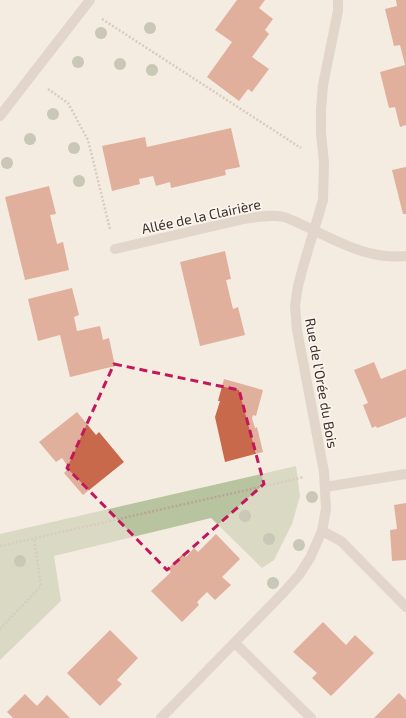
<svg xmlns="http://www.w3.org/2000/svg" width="406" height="718" viewBox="0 0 406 718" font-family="'Exo 2',sans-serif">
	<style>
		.green { fill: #b8c4a0 }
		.building { fill: #c8694b }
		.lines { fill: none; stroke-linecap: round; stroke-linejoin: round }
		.path { stroke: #b9a596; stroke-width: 2.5; stroke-dasharray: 2 2; stroke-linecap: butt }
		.service { stroke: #cdbbac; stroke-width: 10 }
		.minor { stroke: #cdbbac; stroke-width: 10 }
		.tertiary { stroke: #cdbbac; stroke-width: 10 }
		.tree { fill: #969b7f }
		.marked { fill: none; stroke: #c2185b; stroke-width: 3; stroke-dasharray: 8 5; stroke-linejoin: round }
		.labels { text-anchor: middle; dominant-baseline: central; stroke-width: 3.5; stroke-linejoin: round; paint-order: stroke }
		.street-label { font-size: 14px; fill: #3b302b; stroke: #fbf5ee }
	</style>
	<rect width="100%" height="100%" fill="#f4ebe1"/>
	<path class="green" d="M 296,466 L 300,496 L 292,524 L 274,560 L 262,568 L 211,518 L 54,556 L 61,601 L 0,660 L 0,534 Z"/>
	<path class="building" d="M 237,0 L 265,0 L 259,8 L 273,19 L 265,30 L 269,34 L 252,57 L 269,69 L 252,92 L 248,89 L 239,101 L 207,77 L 232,42 L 215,30 Z
		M 396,0 L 406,0 L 406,125 L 400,127 L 395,107 L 389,108 L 380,72 L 405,65 L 400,45 L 394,46 L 385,9 L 397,6 Z
		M 231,128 L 240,167 L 225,170 L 226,175 L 171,188 L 170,182 L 156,186 L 153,176 L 139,179 L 140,184 L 112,191 L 102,146 L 145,137 L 147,147 Z
		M 406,167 L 406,214 L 403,214 L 392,170 Z
		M 49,186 L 56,214 L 50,215 L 57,244 L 63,242 L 69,270 L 25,280 L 5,197 Z
		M 225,251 L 231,279 L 226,280 L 233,309 L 238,307 L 245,335 L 200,346 L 180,262 Z
		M 72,288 L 79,315 L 74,317 L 77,331 L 100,326 L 103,340 L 109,338 L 115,366 L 70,377 L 60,335 L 38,341 L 28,299 Z
		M 374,362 L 381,379 L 406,369 L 406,417 L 377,428 L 376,426 L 372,428 L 363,405 L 368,403 L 354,370 Z
		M 224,379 L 263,390 L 256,416 L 253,415 L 252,418 L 255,428 L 257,427 L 263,452 L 225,462 L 215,417 L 220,401 L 218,401 Z
		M 77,412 L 96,435 L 99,432 L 124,462 L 83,495 L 64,473 L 69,468 L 62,458 L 56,462 L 39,442 Z
		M 406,503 L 406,560 L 392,561 L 390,530 L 397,529 L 394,505 Z
		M 216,534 L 240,559 L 222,577 L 231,585 L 215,600 L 207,592 L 197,602 L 199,605 L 182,622 L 151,591 L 171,572 L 168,569 L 183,554 L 186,557 L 194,548 L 198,552 Z
		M 323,622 L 346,645 L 355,635 L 374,653 L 331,696 L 312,678 L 317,673 L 293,652 Z
		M 110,630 L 138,658 L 117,680 L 122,684 L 100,706 L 67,673 Z
		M 399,693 L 406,700 L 406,718 L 374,718 Z
		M 25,694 L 37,706 L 47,695 L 70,718 L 13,718 L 7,712 Z"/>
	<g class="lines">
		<path class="path" d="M 102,19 L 301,148
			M 48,89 L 68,103 L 88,140 L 110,229
			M 0,546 L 304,477
			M 0,629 L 41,586 L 34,539"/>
		<path class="service" d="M 325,487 L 406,474
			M 322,531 L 341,541 L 406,607
			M 235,643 L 311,718"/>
		<path class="minor" d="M 115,249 L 244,219 C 256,217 271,214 284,217 C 291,219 300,224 307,227 C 338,242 370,260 406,256
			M 161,718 L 284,592 L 299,575 L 310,558 L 322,531 L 326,509 L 324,472 L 297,330 L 295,306 L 298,286 L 303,267 L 323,200 L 324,163 L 321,133 L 321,110 L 323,85 L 338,11 L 338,0"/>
		<path class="tertiary" d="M 0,116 L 90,0"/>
	</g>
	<g class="tree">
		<circle cx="150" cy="28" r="6"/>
		<circle cx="101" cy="33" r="6"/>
		<circle cx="78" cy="62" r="6"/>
		<circle cx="120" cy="64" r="6"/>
		<circle cx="152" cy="70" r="6"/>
		<circle cx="53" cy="114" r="6"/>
		<circle cx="30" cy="139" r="6"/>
		<circle cx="74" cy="148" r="6"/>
		<circle cx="7" cy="163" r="6"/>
		<circle cx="79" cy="181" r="6"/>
		<circle cx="312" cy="497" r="6"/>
		<circle cx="245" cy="516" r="6"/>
		<circle cx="269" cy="539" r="6"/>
		<circle cx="299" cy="545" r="6"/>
		<circle cx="20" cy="561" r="6"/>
		<circle cx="273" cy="583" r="6"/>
	</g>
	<path d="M0 0H406V718H0ZM 114,364 L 239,390 L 264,484 L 167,570 L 67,468 Z" fill="#f4ebe1" fill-opacity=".55" fill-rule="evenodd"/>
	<path class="marked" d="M 114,364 L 239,390 L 264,484 L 167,570 L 67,468 Z"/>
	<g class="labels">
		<g class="street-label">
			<text transform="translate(201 216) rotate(-12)">Allée de la Clairière</text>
			<text transform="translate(322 383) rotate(80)">Rue de l'Orée du Bois</text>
		</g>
	</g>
</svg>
